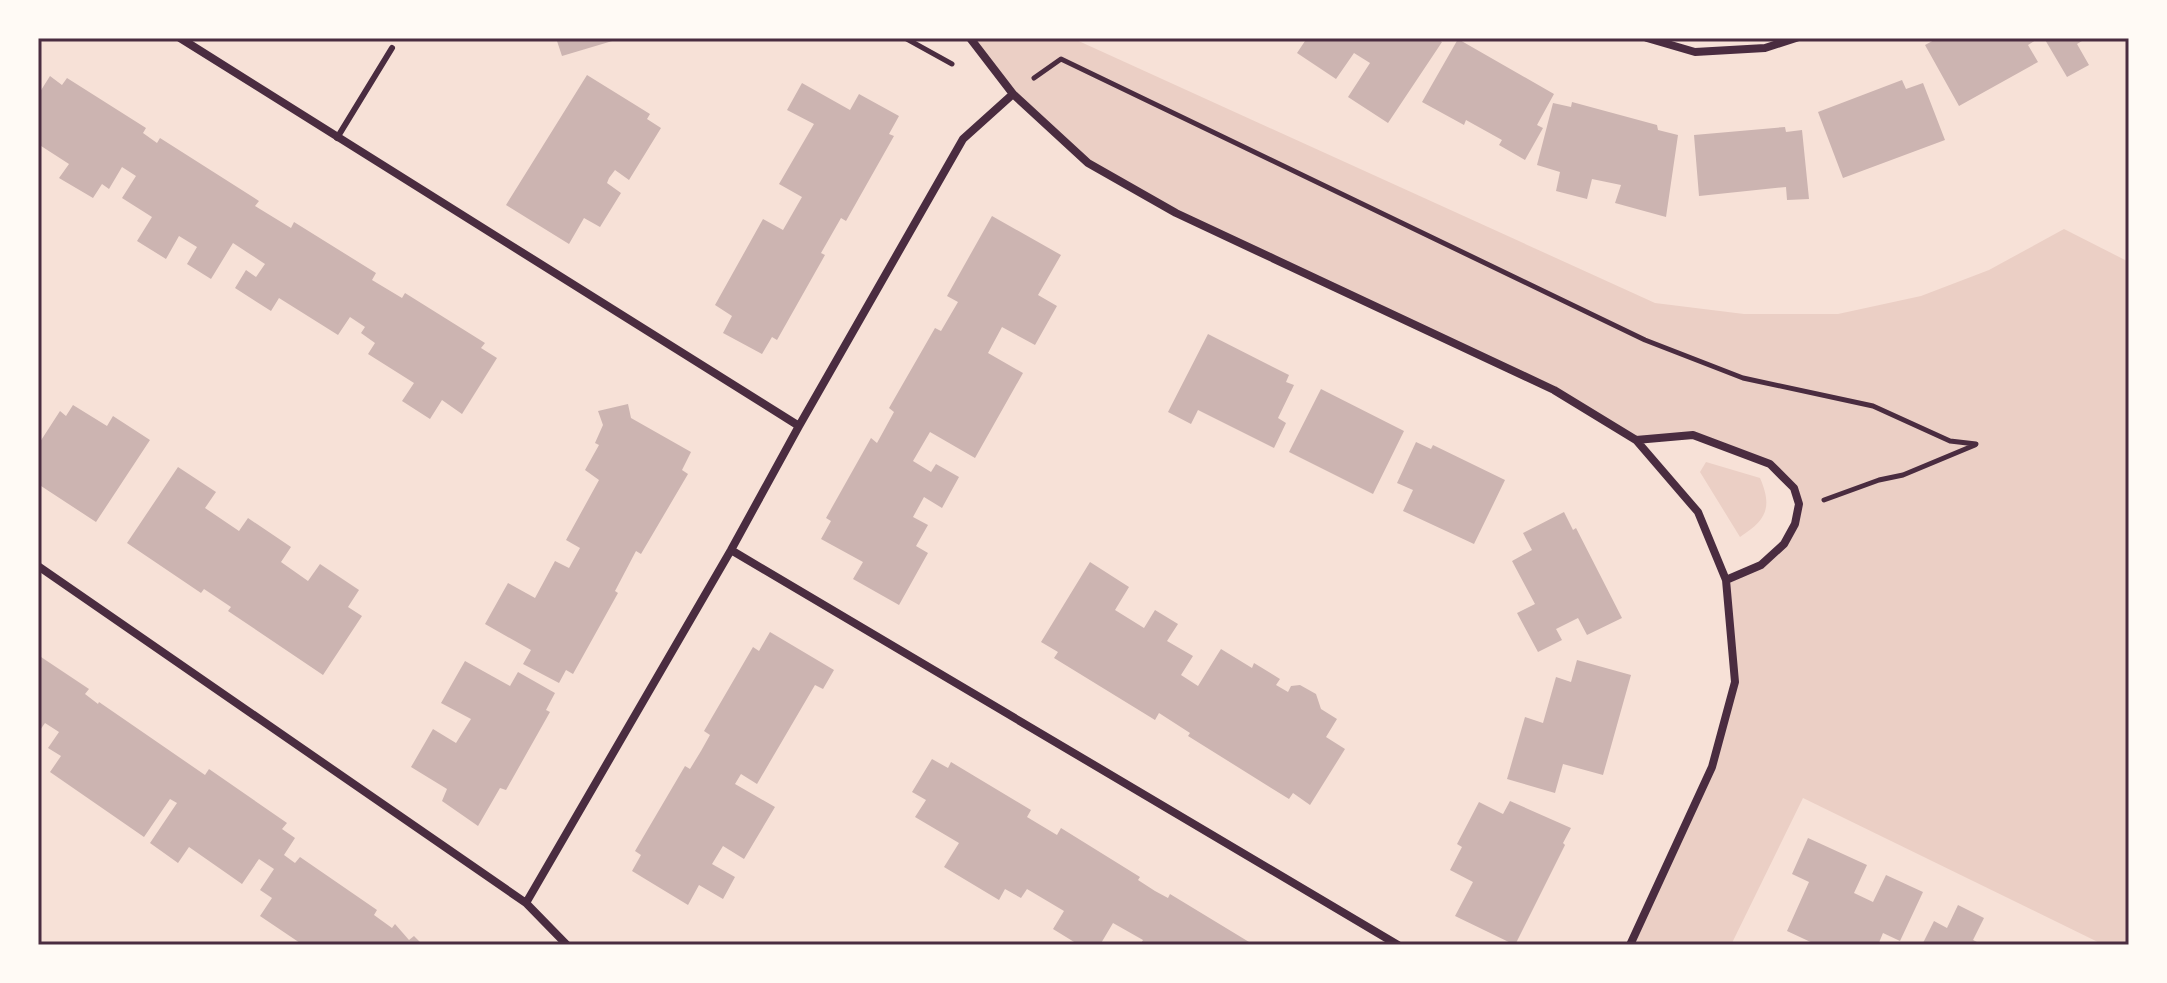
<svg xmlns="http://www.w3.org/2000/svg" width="2167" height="983" viewBox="0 0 2167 983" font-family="Roboto,sans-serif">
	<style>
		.green { fill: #ebcfc5 }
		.building { fill: #ccb4b1 }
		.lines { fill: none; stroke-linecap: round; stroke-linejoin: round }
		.path { stroke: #4a2c40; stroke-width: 5 }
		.service { stroke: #4a2c40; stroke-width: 6 }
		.minor { stroke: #4a2c40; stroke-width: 8 }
		.neatline { fill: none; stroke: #4a2c40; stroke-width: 3 }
	</style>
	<rect width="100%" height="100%" fill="#f7e1d7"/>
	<path class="green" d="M 970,38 L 1072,38 L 1655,303 L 1744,314 L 1838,314 L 1921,296 L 1989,270 L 2064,229 L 2129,262 L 2129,945 L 2104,945 L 1803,798 L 1731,945 L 1630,945 L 1712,767 L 1735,682 L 1726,580 C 1776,559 1780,554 1799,504 L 1793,488 L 1770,464 L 1693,435 L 1636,440 L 1554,390 L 1176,213 L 1088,163 L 1013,94 Z
		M 1706,462 L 1760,478 C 1773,508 1766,520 1740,537 L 1700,472 Z"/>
	<path class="building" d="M 556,38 L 618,38 L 619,39 L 562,56 Z
		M 1307,38 L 1436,38 L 1442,42 L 1388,123 L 1348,97 L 1370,63 L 1354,53 L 1336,79 L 1297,53 Z
		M 1938,38 L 2039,38 L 2028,45 L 2038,62 L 1959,106 L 1925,45 Z
		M 2044,38 L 2087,38 L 2077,44 L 2089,65 L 2067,77 Z
		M 1458,39 L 1554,94 L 1537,125 L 1543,128 L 1525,160 L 1499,145 L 1502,140 L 1466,120 L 1464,125 L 1422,102 Z
		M 587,75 L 650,114 L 647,119 L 661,128 L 629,180 L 615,170 L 609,178 L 607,183 L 621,193 L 600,227 L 584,218 L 569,244 L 506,205 Z
		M 50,76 L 62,85 L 67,78 L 146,128 L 143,133 L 157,143 L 160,138 L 259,201 L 255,206 L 291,228 L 294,222 L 376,273 L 372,280 L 402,298 L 405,293 L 485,343 L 481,348 L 497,358 L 462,414 L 442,400 L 430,419 L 402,401 L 414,383 L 368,354 L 375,343 L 361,333 L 365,327 L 350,317 L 338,335 L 279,298 L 271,311 L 235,288 L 246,270 L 256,277 L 265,264 L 233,243 L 211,279 L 187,264 L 197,247 L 179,236 L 166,259 L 137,241 L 152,217 L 122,198 L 136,176 L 122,167 L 109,189 L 102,184 L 93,198 L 59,178 L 69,164 L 38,144 L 38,95 Z
		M 1902,80 L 1906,89 L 1923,83 L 1945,140 L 1843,178 L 1818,112 Z
		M 802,83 L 850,110 L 859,94 L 899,116 L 889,134 L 894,136 L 846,221 L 841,218 L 821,253 L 825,255 L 777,340 L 772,337 L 762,354 L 723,333 L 732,316 L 715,305 L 763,219 L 783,230 L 802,197 L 779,184 L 814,124 L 787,110 Z
		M 1572,102 L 1657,125 L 1658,130 L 1678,135 L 1666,217 L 1615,203 L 1621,185 L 1592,179 L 1587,199 L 1556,191 L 1560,172 L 1537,165 L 1553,103 L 1571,107 Z
		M 1785,127 L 1786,132 L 1802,130 L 1809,199 L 1787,200 L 1786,187 L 1699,196 L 1694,135 Z
		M 992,216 L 1061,255 L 1038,295 L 1057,306 L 1035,345 L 1002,327 L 988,353 L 1023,373 L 975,458 L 930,432 L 913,461 L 931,472 L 936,464 L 959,477 L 942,508 L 924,497 L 913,517 L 928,525 L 916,546 L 928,553 L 899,605 L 853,579 L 863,562 L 821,539 L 831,521 L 826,518 L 871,438 L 877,443 L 894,412 L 889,408 L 935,328 L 941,331 L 958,302 L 947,296 Z
		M 1208,334 L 1289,375 L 1286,382 L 1294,385 L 1278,418 L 1286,423 L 1274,448 L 1198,410 L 1191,424 L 1168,412 Z
		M 1321,389 L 1404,431 L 1373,494 L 1289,452 Z
		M 628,404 L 631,418 L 691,452 L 682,470 L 688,474 L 641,554 L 636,551 L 615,591 L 618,593 L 573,674 L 566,670 L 559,683 L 523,664 L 531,650 L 485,624 L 508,583 L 535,598 L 555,561 L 569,568 L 580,548 L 566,540 L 599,480 L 585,470 L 599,445 L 595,443 L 603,425 L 598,411 Z
		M 73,405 L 107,426 L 113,416 L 150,440 L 96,522 L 38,484 L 38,445 L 60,411 L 66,416 Z
		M 1416,442 L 1431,449 L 1433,445 L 1505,480 L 1474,544 L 1403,511 L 1413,490 L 1397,483 Z
		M 178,467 L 216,492 L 205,508 L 239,531 L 248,518 L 291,547 L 281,562 L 308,581 L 320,564 L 359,590 L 348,607 L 362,616 L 323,675 L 228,611 L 231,607 L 204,589 L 201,593 L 127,543 Z
		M 1564,512 L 1573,530 L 1576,528 L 1622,618 L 1587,635 L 1578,618 L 1556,629 L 1562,640 L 1538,652 L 1517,613 L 1535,604 L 1512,561 L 1532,550 L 1523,533 Z
		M 1090,562 L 1129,587 L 1115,610 L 1144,628 L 1155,610 L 1178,624 L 1167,641 L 1193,656 L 1181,675 L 1198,686 L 1221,649 L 1252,668 L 1254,663 L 1280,679 L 1276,685 L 1288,692 L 1291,686 L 1300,685 L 1316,694 L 1321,709 L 1337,719 L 1326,737 L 1345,749 L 1310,805 L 1293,793 L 1289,799 L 1188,736 L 1190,733 L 1159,713 L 1155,720 L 1054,658 L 1058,652 L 1041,642 Z
		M 770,632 L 834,670 L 823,689 L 815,685 L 757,784 L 741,774 L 735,784 L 775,807 L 744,859 L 723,846 L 712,864 L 735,877 L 723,899 L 699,885 L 688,905 L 632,871 L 641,855 L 635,851 L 685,766 L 690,769 L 701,751 L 710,735 L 704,731 L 753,647 L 759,651 Z
		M 38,655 L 89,689 L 85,694 L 98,704 L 99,702 L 205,775 L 209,769 L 287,823 L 282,829 L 295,838 L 284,855 L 295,863 L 300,857 L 377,910 L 374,915 L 392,928 L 395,924 L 409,940 L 414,936 L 423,945 L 303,945 L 260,916 L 272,898 L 260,890 L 274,869 L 259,859 L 242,884 L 189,847 L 178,863 L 150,843 L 177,803 L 170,799 L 144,837 L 50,772 L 61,756 L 48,748 L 59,732 L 45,723 L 38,733 Z
		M 1577,660 L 1631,675 L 1603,775 L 1563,764 L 1555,793 L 1507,779 L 1525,717 L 1543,723 L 1556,677 L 1571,682 Z
		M 465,661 L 510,686 L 518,672 L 555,693 L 546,710 L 550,712 L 506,790 L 500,788 L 478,826 L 442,801 L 447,789 L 411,767 L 433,729 L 456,743 L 471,719 L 441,703 Z
		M 932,759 L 948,768 L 951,762 L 1031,810 L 1027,817 L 1057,835 L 1061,828 L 1140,877 L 1138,880 L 1155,891 L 1168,898 L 1170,894 L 1254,945 L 1140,945 L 1143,940 L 1113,923 L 1100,945 L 1079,945 L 1053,929 L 1064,911 L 1027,889 L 1021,898 L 1005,889 L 999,900 L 944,867 L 959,843 L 915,817 L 926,800 L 912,792 Z
		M 1510,801 L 1571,828 L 1563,843 L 1565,845 L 1515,945 L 1455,916 L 1473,882 L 1450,870 L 1462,847 L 1457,844 L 1479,802 L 1503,814 Z
		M 1808,838 L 1867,865 L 1854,893 L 1873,902 L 1886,875 L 1923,892 L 1900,941 L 1883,933 L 1878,945 L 1817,945 L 1787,931 L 1809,882 L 1792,874 Z
		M 1958,905 L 1984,918 L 1973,940 L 1983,945 L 1922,945 L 1934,921 L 1947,928 Z"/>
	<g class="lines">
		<path class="path" d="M 905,38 L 952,64
			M 1034,78 L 1061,59 L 1645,340 L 1743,378 L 1873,406 L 1950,441 L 1976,444
			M 1824,500 L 1879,480 L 1903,475 L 1975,445"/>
		<path class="service" d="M 337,138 L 392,48"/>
		<path class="minor" d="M 180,38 L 799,426
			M 970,38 L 1013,94 L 1088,163 L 1176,213 L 1554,390 L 1636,440 L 1698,512 L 1726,580 L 1735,682 L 1712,767 L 1630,945
			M 1647,38 L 1695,52 L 1765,48 L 1796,38
			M 1636,440 L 1693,435 L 1770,464 L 1794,488 L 1799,504 L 1795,524 L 1784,544 L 1761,565 L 1726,580
			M 731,550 L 1398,945
			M 38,566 L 526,903 L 567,945
			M 526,903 L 731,550 L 799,426 L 963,139 L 1013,94"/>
	</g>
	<rect width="2167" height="983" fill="none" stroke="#fffaf5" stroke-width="80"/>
	<rect x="40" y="40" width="2087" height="903" class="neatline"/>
</svg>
